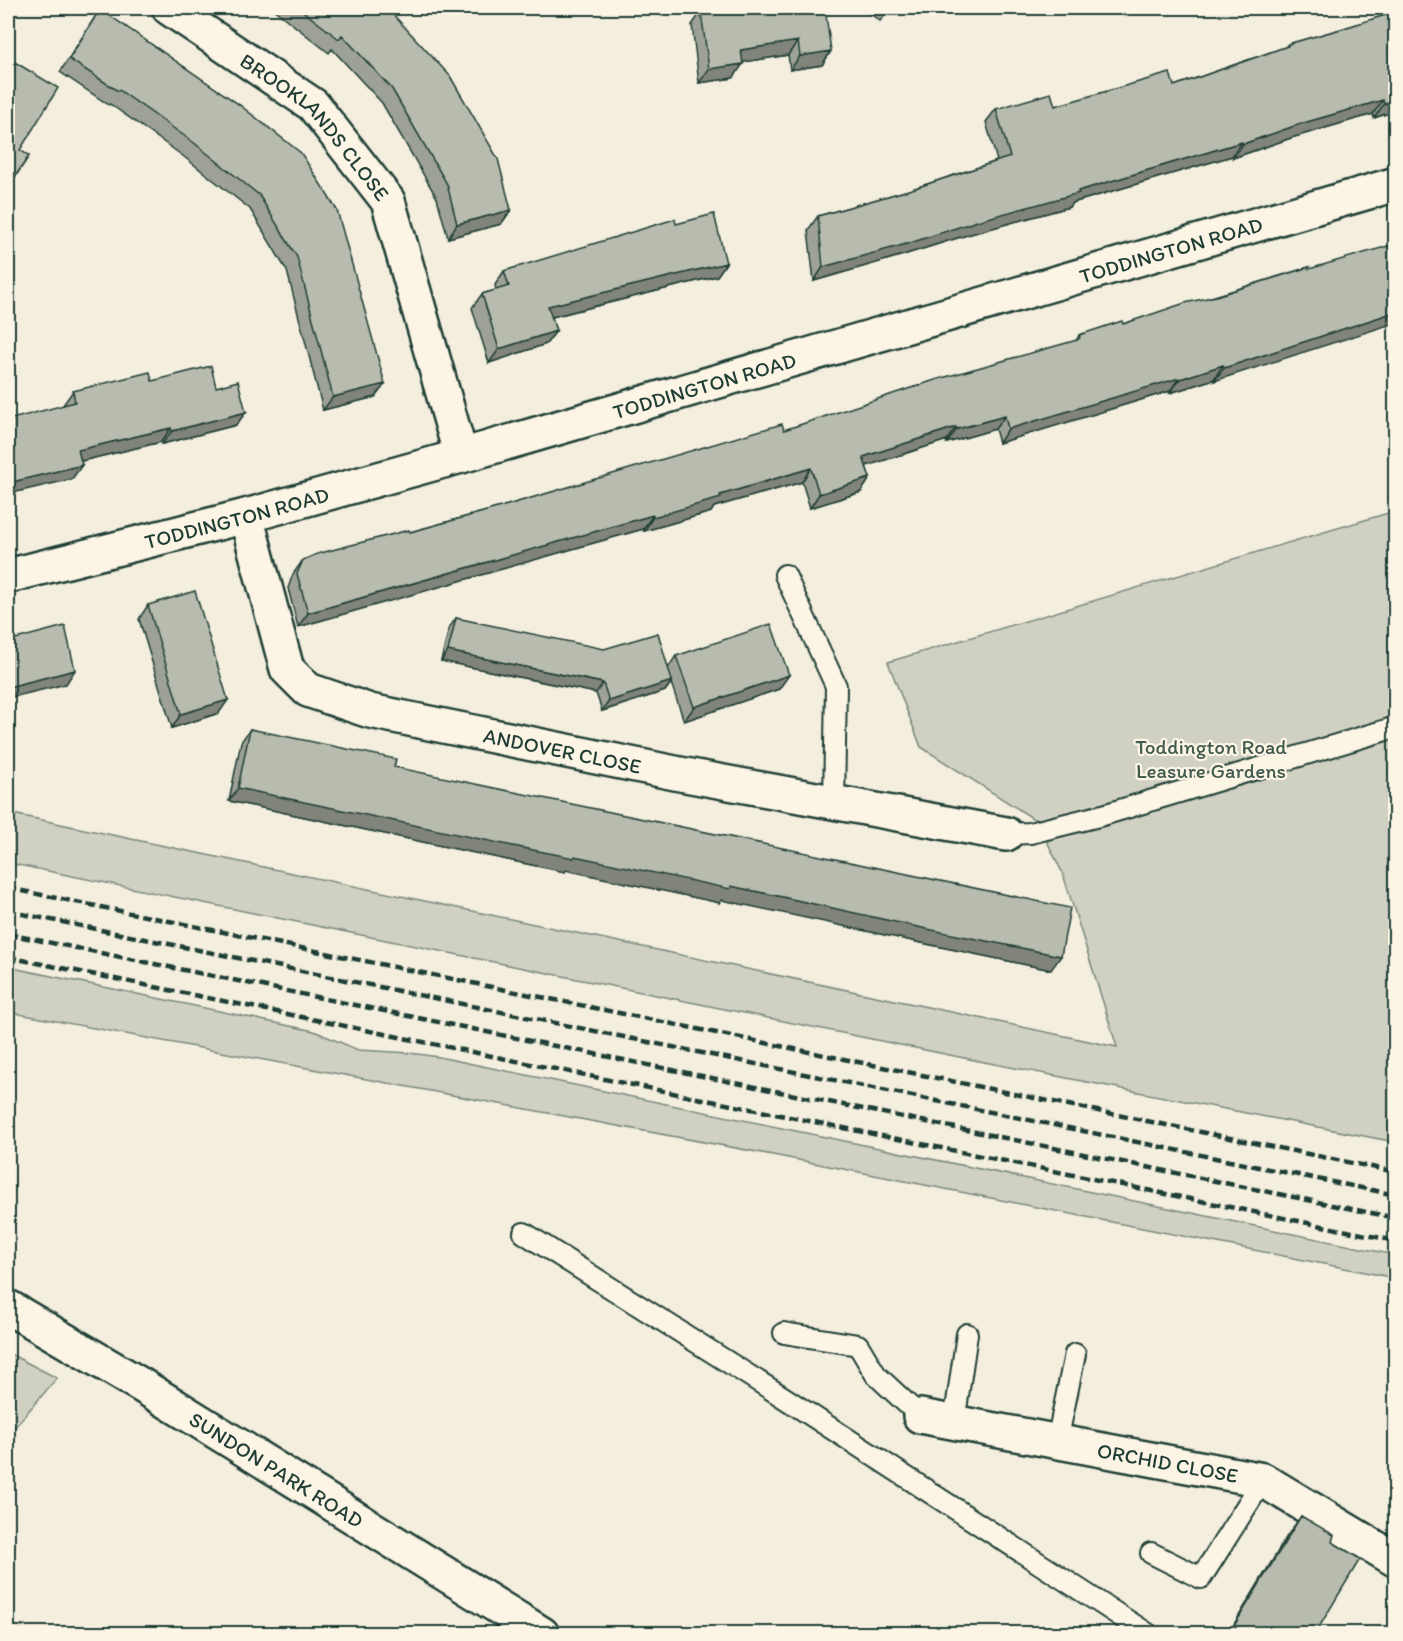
<svg xmlns="http://www.w3.org/2000/svg" width="1403" height="1641" viewBox="0 0 1403 1641" font-family="Itim,sans-serif">
	<style>
		.green { fill: #d0d1c2; stroke: #78877b; stroke-width: 1.5 }
		.lines { fill: none; stroke-linecap: round; stroke-linejoin: round }
		.service-casing { stroke: #1f3d34; stroke-width: 24 }
		.minor-casing { stroke: #1f3d34; stroke-width: 38 }
		.tertiary-casing { stroke: #1f3d34; stroke-width: 38 }
		.secondary-casing { stroke: #1f3d34; stroke-width: 38 }
		.service { stroke: #fcf5e5; stroke-width: 20 }
		.minor { stroke: #fcf5e5; stroke-width: 33 }
		.tertiary { stroke: #fcf5e5; stroke-width: 33 }
		.secondary { stroke: #fcf5e5; stroke-width: 33 }
		.rail { stroke: #1f3d34; stroke-width: 4.5; stroke-dasharray: 9 4.5; stroke-linecap: butt }
		.wall { fill: #9ea296; stroke: #1f3d34; stroke-width: 1.5 }
		.shaded-wall { fill: #81847a; stroke: #1f3d34; stroke-width: 1.5 }
		.building { fill: #b8bcae; stroke: #1f3d34; stroke-width: 1.5 }
		.labels { text-anchor: middle; dominant-baseline: central; stroke-width: 4.5; stroke-linejoin: round; paint-order: stroke }
		.street-label { font-size: 21px; fill: #1f3d34; stroke: #fcf5e5 }
		.park-label { font-size: 21px; fill: #425b50; stroke: #fcf5e5 }
	</style>
	<rect width="100%" height="100%" fill="#f3eede"/>
	<filter id="ink" filterUnits="userSpaceOnUse"><feTurbulence type="fractalNoise" baseFrequency=".0167" numOctaves="2"/><feDisplacementMap in="SourceGraphic" scale="12" xChannelSelector="R" yChannelSelector="G"/><feConvolveMatrix kernelMatrix="1 2 1 2 8 2 1 2 1" color-interpolation-filters="sRGB"/></filter>
	<g filter="url(#ink)">
		<path class="green" d="M 1395,511 L 1395,1142 L 974,1060 L 8,863 L 8,813 L 1117,1047 L 1063,874 L 1037,821 L 921,747 L 888,662 Z
			M 8,967 L 314,1031 L 358,1050 L 410,1053 L 439,1057 L 1395,1255 L 1395,1278 L 773,1155 L 8,1012 Z
			M 8,1353 L 57,1378 L 8,1435 Z"/>
		<g class="lines">
			<g class="service-casing">
				<path id="service" d="M 785,575 L 836,686 L 834,803
					M 1006,834 L 1030,833 L 1103,815 L 1396,727
					M 524,1233 L 783,1397 L 1148,1634
					M 784,1333 L 858,1345 L 876,1375 L 920,1416
					M 954,1423 L 967,1334
					M 1057,1442 L 1075,1354
					M 1151,1553 L 1201,1578 L 1263,1480"/>
			</g>
			<g class="minor-casing">
				<g id="minor">
					<path id="s1" d="M 169,8 L 313,105 L 388,201 L 461,456"/>
					<path id="s2" d="M 246,516 L 287,669 L 308,690 L 370,711 L 680,774 L 1006,834"/>
					<path id="s3" d="M 920,1416 L 1263,1480 L 1396,1560"/>
				</g>
			</g>
			<g class="tertiary-casing">
				<g id="tertiary">
					<path id="s4" d="M 8,1307 L 141,1385 L 542,1634"/>
				</g>
			</g>
			<g class="secondary-casing">
				<g id="secondary">
					<path id="s5" d="M 8,576 L 246,516 L 461,456 L 1396,184"/>
				</g>
			</g>
			<use href="#service" class="service"/>
			<use href="#minor" class="minor"/>
			<use href="#tertiary" class="tertiary"/>
			<use href="#secondary" class="secondary"/>
			<path class="rail" d="M 8,888 L 1396,1172
				M 8,911 L 1396,1195
				M 8,934 L 1396,1218
				M 8,957 L 1396,1241"/>
		</g>
		<path class="wall" d="M 272,8 L 387,8 L 511,210 L 501,224 L 448,238 L 437,198 L 382,103 L 332,49 L 329,53 Z
			M 862,8 L 891,8 L 880,21 Z
			M 100,9 L 241,106 L 385,384 L 375,397 L 323,410 L 287,271 L 250,209 L 183,156 L 110,104 L 109,105 L 60,72 Z
			M 701,12 L 831,51 L 822,65 L 790,70 L 788,55 L 743,62 L 733,78 L 699,83 L 692,25 Z
			M 1395,12 L 1395,111 L 1374,118 L 1373,114 L 1291,138 L 1233,158 L 1232,156 L 1072,203 L 1069,207 L 967,235 L 900,256 L 814,281 L 808,230 L 818,216 L 909,190 L 997,161 L 986,122 L 996,109 L 1055,106 L 1174,86 L 1285,47 L 1288,44 L 1341,29 Z
			M 8,58 L 20,150 L 29,156 L 8,188 Z
			M 676,224 L 726,263 L 717,276 L 552,317 L 556,331 L 546,344 L 489,363 L 472,308 L 482,294 L 496,290 L 495,285 L 504,271 Z
			M 1309,267 L 1214,381 L 1214,379 L 1170,393 L 1170,391 L 999,443 L 995,429 L 947,443 L 947,440 L 866,466 L 870,478 L 861,492 L 810,508 L 802,482 L 714,507 L 711,512 L 644,531 L 643,529 L 298,627 L 288,588 L 293,574 L 303,560 L 410,532 L 784,430 L 1076,341 L 1079,335 L 1123,324 Z
			M 152,381 L 246,412 L 236,425 L 162,444 L 161,442 L 81,461 L 72,479 L 63,405 L 73,391 Z
			M 148,605 L 219,713 L 172,728 L 139,619 Z
			M 456,618 L 668,668 L 676,656 L 779,689 L 684,721 L 671,683 L 665,691 L 602,711 L 596,693 L 441,661 L 449,628 Z
			M 250,729 L 394,767 L 1051,970 L 917,942 L 768,909 L 722,900 L 720,903 L 566,870 L 565,872 L 508,860 L 229,801 L 241,742 Z
			M 1301,1516 L 1332,1542 L 1315,1634 L 1228,1634 L 1287,1536 Z"/>
		<path class="shaded-wall" d="M 798,41 L 788,55 L 731,64 L 741,50 Z
			M 831,51 L 822,65 L 790,70 L 800,56 Z
			M 743,64 L 733,78 L 699,83 L 709,69 Z
			M 1383,100 L 1373,114 L 1291,138 L 1233,158 L 1243,144 L 1300,124 Z
			M 1395,100 L 1395,111 L 1374,118 L 1384,104 Z
			M 1242,142 L 1232,156 L 1072,203 L 1069,207 L 967,235 L 900,256 L 814,281 L 823,267 Z
			M 511,210 L 501,224 L 448,238 L 457,224 Z
			M 726,263 L 717,276 L 539,320 L 548,306 Z
			M 1395,312 L 1395,323 L 1214,381 L 1224,368 Z
			M 556,331 L 546,344 L 489,363 L 499,349 Z
			M 1223,365 L 1214,379 L 1170,393 L 1180,379 Z
			M 1179,378 L 1170,391 L 999,443 L 1008,429 Z
			M 385,384 L 375,397 L 323,410 L 333,397 Z
			M 246,412 L 236,425 L 162,444 L 172,431 Z
			M 1005,416 L 995,429 L 947,443 L 957,429 Z
			M 956,427 L 947,440 L 854,470 L 863,457 Z
			M 171,428 L 161,442 L 69,464 L 78,450 Z
			M 82,465 L 72,479 L 8,494 L 8,483 Z
			M 811,468 L 802,482 L 714,507 L 711,512 L 644,531 L 653,517 L 720,495 Z
			M 870,478 L 861,492 L 810,508 L 819,494 Z
			M 653,515 L 643,529 L 298,627 L 308,613 Z
			M 448,651 L 603,683 L 596,693 L 441,661 Z
			M 75,670 L 66,684 L 8,698 L 8,687 Z
			M 789,675 L 779,689 L 684,721 L 694,707 Z
			M 672,681 L 665,691 L 602,711 L 609,701 Z
			M 228,700 L 219,713 L 172,728 L 181,714 Z
			M 238,788 L 575,856 L 731,886 L 1061,956 L 1051,970 L 917,942 L 722,900 L 720,903 L 566,870 L 565,872 L 508,860 L 229,801 Z"/>
		<path class="building" d="M 299,8 L 387,8 L 450,76 L 498,159 L 511,210 L 457,224 L 447,184 L 392,89 L 342,35 L 339,39 Z
			M 728,8 L 825,8 L 831,51 L 800,56 L 798,41 L 741,50 L 743,64 L 709,69 L 701,12 Z
			M 100,9 L 241,106 L 301,153 L 337,210 L 385,384 L 333,397 L 297,257 L 259,195 L 193,142 L 119,90 L 118,91 L 69,59 Z
			M 1395,12 L 1395,100 L 1384,104 L 1383,100 L 1300,124 L 1243,144 L 1242,142 L 1078,191 L 1079,193 L 977,221 L 910,243 L 823,267 L 818,216 L 909,190 L 1010,157 L 996,109 L 1051,93 L 1055,106 L 1170,73 L 1174,86 L 1288,46 L 1288,44 L 1341,29 Z
			M 8,58 L 58,88 L 20,150 L 29,156 L 12,181 L 8,178 Z
			M 714,214 L 726,263 L 548,306 L 556,331 L 499,349 L 482,294 L 509,286 L 504,271 L 675,219 L 676,224 Z
			M 1395,244 L 1395,312 L 1224,368 L 1223,365 L 1180,379 L 1179,378 L 1008,429 L 1005,416 L 957,429 L 956,427 L 863,457 L 870,478 L 819,494 L 811,468 L 720,495 L 721,498 L 653,517 L 653,515 L 308,613 L 297,574 L 303,560 L 317,554 L 409,530 L 410,532 L 487,511 L 782,424 L 784,430 L 935,380 L 1077,340 L 1080,338 L 1079,335 L 1122,321 L 1123,324 L 1185,303 L 1216,296 L 1309,267 L 1309,269 Z
			M 211,366 L 216,387 L 238,381 L 246,412 L 172,431 L 171,428 L 78,450 L 82,465 L 8,483 L 8,420 L 75,402 L 73,391 L 150,372 L 152,381 Z
			M 195,591 L 228,700 L 181,714 L 148,605 Z
			M 456,618 L 604,649 L 658,633 L 672,681 L 609,701 L 603,683 L 448,651 Z
			M 771,624 L 789,675 L 694,707 L 676,656 Z
			M 65,626 L 75,670 L 8,687 L 8,641 Z
			M 250,729 L 396,759 L 394,767 L 1070,908 L 1061,956 L 927,929 L 778,896 L 731,886 L 730,889 L 575,856 L 574,858 L 518,847 L 238,788 Z
			M 1301,1516 L 1334,1535 L 1332,1542 L 1360,1559 L 1315,1634 L 1229,1634 Z"/>
	</g>
	<g class="labels">
		<g class="street-label">
			<text stroke="none"><textPath href="#s1" startOffset="190">BROOKLANDS CLOSE</textPath></text>
			<text stroke="none"><textPath href="#s5" startOffset="1208">TODDINGTON ROAD</textPath></text>
			<text stroke="none"><textPath href="#s5" startOffset="722">TODDINGTON ROAD</textPath></text>
			<text stroke="none"><textPath href="#s5" startOffset="236">TODDINGTON ROAD</textPath></text>
			<text stroke="none"><textPath href="#s2" startOffset="450">ANDOVER CLOSE</textPath></text>
			<text stroke="none"><textPath href="#s3" startOffset="252">ORCHID CLOSE</textPath></text>
			<text stroke="none"><textPath href="#s4" startOffset="314">SUNDON PARK ROAD</textPath></text>
		</g>
		<g class="park-label">
			<text x="1211" y="746">Toddington Road<tspan x="1211" dy="24">Leasure Gardens</tspan></text>
		</g>
	</g>
	<rect width="1403" height="1641" fill="none" stroke="#fcf5e5" stroke-width="30"/>
	<rect x="15" y="15" width="1373" height="1611" fill="none" stroke="#1f3d34" stroke-width="2" filter="url(#ink)"/>
</svg>
